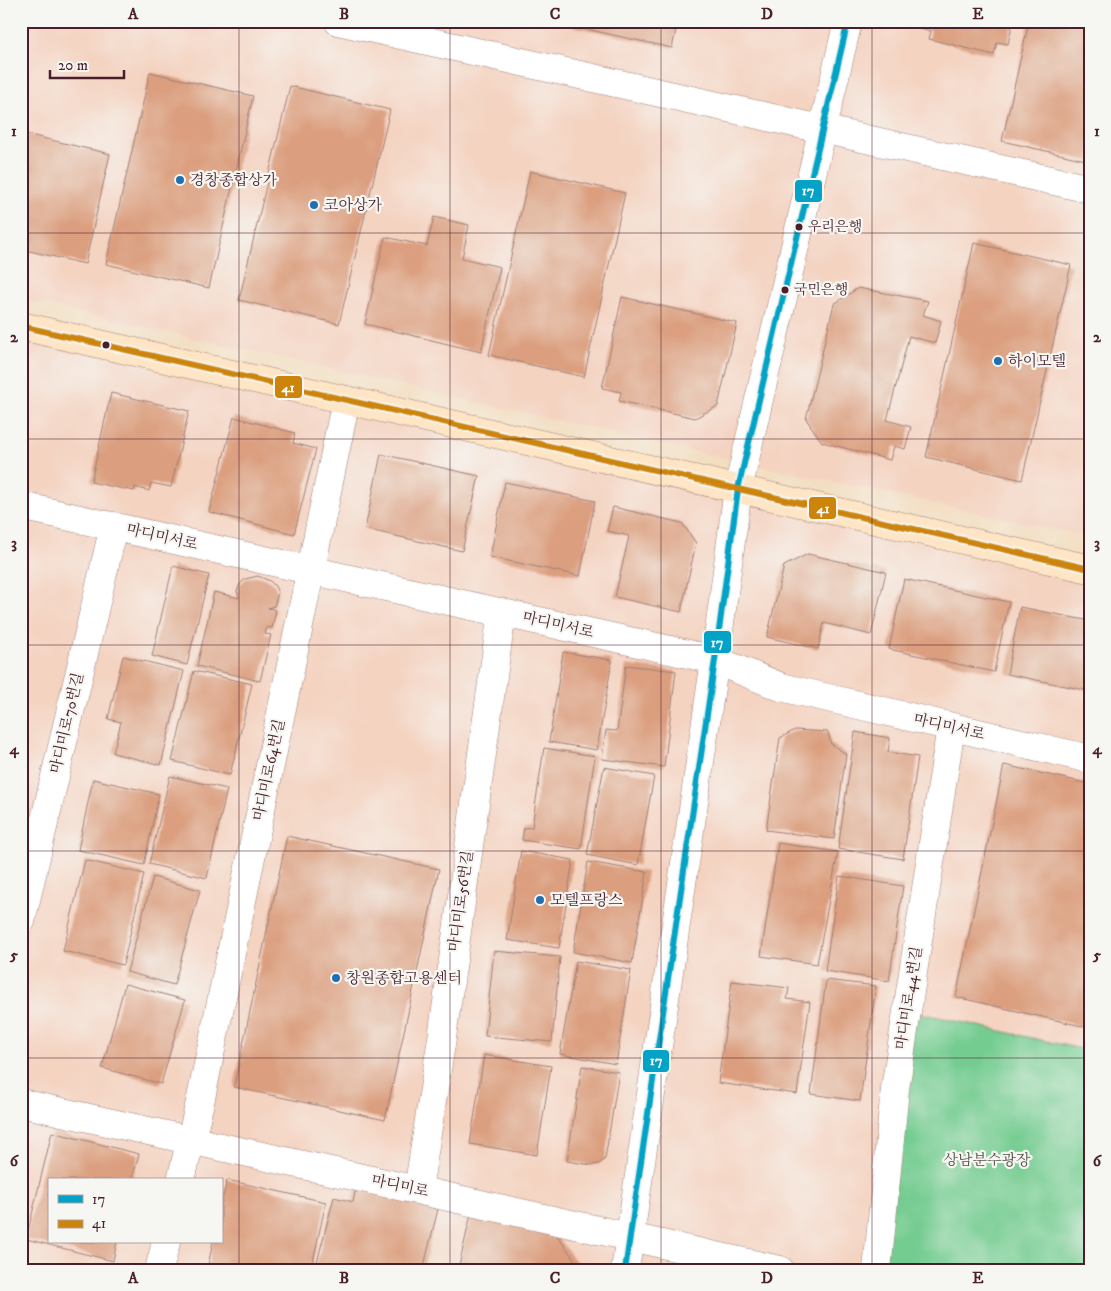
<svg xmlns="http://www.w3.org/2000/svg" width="1111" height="1291" viewBox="0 0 1111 1291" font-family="'IM FELL DW Pica','Noto Serif KR',serif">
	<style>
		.built { fill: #f4d3c1; fill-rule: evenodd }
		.green { fill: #75cc91; stroke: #60765e }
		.building { fill: #db9f7f }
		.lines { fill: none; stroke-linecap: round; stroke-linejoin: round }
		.minor-casing { stroke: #9e7e76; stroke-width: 29 }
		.tertiary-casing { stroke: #9e7e76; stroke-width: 29 }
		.secondary-casing { stroke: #9e7e76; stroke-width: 29 }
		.minor { stroke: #fff; stroke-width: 28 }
		.tertiary { stroke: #fff; stroke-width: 28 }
		.secondary { stroke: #fee5c5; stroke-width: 28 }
		.bus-1-casing { stroke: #f6f6f2; stroke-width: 10 }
		.bus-2-casing { stroke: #f6f6f2; stroke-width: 10 }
		.bus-1 { stroke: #04a2c6; stroke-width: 6 }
		.bus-2 { stroke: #cc840b; stroke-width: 6 }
		.grid { fill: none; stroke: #4a1f2b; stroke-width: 1; stroke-opacity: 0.55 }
		.poi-dot { fill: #1f6fb2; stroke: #f6f6f2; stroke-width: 2 }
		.bus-dot { fill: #4a1f2b; stroke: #f6f6f2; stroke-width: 2 }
		.labels { text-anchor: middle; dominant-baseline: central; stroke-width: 4.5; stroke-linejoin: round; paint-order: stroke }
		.bus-label { font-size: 14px; fill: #4a1f2b; stroke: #f6f6f2; text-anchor: start }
		.poi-label { font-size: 15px; fill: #4a1f2b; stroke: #f6f6f2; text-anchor: start }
		.street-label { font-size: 15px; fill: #4a1f2b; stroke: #f6f6f2 }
		.park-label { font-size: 15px; fill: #57534a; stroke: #f6f6f2 }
		.line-badge { stroke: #f6f6f2; stroke-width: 2 }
		.badge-label { font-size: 14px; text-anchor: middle; font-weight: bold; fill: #fff }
		.neatline { fill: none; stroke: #4a1f2b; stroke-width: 2 }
		.grid-label { font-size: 16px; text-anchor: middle; font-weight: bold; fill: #4a1f2b }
	</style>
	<rect width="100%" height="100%" fill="#f6f6f2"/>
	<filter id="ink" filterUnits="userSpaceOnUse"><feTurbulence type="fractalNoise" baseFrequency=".02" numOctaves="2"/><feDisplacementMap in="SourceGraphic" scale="10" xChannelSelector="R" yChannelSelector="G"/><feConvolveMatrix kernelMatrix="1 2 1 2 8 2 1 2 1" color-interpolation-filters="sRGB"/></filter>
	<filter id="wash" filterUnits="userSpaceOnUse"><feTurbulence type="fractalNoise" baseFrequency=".0096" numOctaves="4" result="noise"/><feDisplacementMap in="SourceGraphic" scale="20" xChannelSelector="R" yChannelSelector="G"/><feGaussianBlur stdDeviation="1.12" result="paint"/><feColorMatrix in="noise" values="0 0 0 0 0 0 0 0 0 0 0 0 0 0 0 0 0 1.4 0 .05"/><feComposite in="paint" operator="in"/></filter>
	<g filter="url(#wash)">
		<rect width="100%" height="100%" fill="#f3dec1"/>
		<path class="built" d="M 21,21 L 1090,21 L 1090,537 L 670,446 L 21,299 Z
			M 21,329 L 1090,578 L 1090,1270 L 21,1270 ZM 49,1180 L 221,1180 L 221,1242 L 49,1242 Z"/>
		<path class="green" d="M 907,1010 L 1090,1051 L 1090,1270 L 877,1270 Z"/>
		<g id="blocks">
			<path class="building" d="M 564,21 L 678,21 L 672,48 L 563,24 Z
				M 921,21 L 1013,21 L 1008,44 L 997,42 L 994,55 L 929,39 L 931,31 L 919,28 Z
				M 1029,21 L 1090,21 L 1090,161 L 1002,141 Z
				M 150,72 L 253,96 L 209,288 L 106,264 Z
				M 290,86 L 390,110 L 339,324 L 239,300 Z
				M 21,133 L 110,154 L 85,264 L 21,249 Z
				M 530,171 L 625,193 L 584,377 L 489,355 Z
				M 434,217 L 469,225 L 462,258 L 500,267 L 481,352 L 365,324 L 385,237 L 427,246 Z
				M 974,243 L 1071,265 L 1022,480 L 926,457 Z
				M 858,288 L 928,301 L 923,315 L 941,321 L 935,343 L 909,336 L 887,420 L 911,427 L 905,449 L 894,446 L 890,460 L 822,442 L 806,419 L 834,304 Z
				M 622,297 L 737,323 L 718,406 L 695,418 L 619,401 L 621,392 L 602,388 Z
				M 111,393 L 189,411 L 171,487 L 151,483 L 149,491 L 135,487 L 134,491 L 91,482 Z
				M 234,417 L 295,433 L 293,443 L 316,449 L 294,534 L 209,512 Z
				M 381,454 L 479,476 L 462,551 L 365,529 Z
				M 505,482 L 595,501 L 580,576 L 490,557 Z
				M 613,507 L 682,523 L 696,543 L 681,612 L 615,597 L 629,536 L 607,531 Z
				M 808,554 L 886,572 L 871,635 L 824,623 L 818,649 L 767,637 L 784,566 Z
				M 173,566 L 209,575 L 187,665 L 152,656 Z
				M 258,576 L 270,581 L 275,586 L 278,593 L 274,606 L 268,608 L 276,610 L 272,628 L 267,627 L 265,634 L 271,635 L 260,681 L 197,666 L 214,592 L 239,598 L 237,591 L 240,584 L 245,579 Z
				M 904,579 L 1009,602 L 994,672 L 889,649 Z
				M 1020,607 L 1090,621 L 1090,691 L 1007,674 Z
				M 563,652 L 612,660 L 597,750 L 549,742 Z
				M 123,656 L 184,671 L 161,765 L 113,753 L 121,722 L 108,719 Z
				M 626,665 L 676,671 L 664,767 L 602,759 L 606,730 L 617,731 Z
				M 194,671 L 252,684 L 230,775 L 172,761 Z
				M 795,730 L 828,732 L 831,744 L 846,754 L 834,839 L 766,830 L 780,738 Z
				M 855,732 L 890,738 L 888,752 L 918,757 L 903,859 L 838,849 Z
				M 544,748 L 595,756 L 581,849 L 522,840 L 524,828 L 532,827 Z
				M 1004,765 L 1090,784 L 1090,1028 L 956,997 Z
				M 604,767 L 654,776 L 638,865 L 587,855 Z
				M 170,776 L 227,789 L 207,878 L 149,864 Z
				M 93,779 L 159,794 L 144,865 L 78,850 Z
				M 287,836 L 439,869 L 385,1120 L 234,1087 Z
				M 778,843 L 838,852 L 817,964 L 761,956 Z
				M 521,851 L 573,860 L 559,948 L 507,940 Z
				M 85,860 L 144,874 L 123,965 L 63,951 Z
				M 588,862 L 647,872 L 632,963 L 573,952 Z
				M 839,876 L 903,886 L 889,981 L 825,971 Z
				M 153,877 L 200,890 L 174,985 L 127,972 Z
				M 494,951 L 560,957 L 552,1042 L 485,1036 Z
				M 576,961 L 631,970 L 616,1064 L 560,1054 Z
				M 826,980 L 876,986 L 860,1101 L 811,1094 Z
				M 732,981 L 789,988 L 787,999 L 810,1002 L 797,1094 L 718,1083 Z
				M 125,984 L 185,1000 L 161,1084 L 102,1068 Z
				M 484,1055 L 551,1066 L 537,1155 L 470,1144 Z
				M 582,1066 L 619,1072 L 605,1159 L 599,1164 L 591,1165 L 567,1161 Z
				M 52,1132 L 139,1154 L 132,1180 L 49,1180 L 49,1242 L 117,1242 L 113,1261 L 26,1239 Z
				M 227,1180 L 326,1202 L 311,1270 L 207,1270 L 213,1242 L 221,1242 L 221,1205 Z
				M 356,1188 L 438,1209 L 423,1270 L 315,1270 L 334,1197 L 353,1202 Z
				M 471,1214 L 556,1234 L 582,1270 L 458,1270 Z"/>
		</g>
	</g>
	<g filter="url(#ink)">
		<use href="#blocks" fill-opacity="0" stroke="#9e7e76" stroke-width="1"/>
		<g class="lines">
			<g class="minor-casing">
				<path id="minor" d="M 338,21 L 1090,189
					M 21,506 L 715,660 L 781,687 L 1090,759
					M 21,921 L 114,526
					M 21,1103 L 780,1270
					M 181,1180 L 201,1098 L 346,400
					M 418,1190 L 442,1038 L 502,612
					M 159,1270 L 166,1242
					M 877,1270 L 895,1089 L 951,727"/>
			</g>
			<g class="tertiary-casing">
				<path id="tertiary" d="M 625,1270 L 715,660 L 738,489 L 848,21"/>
			</g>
			<g class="secondary-casing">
				<path id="secondary" d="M 21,326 L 1090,569"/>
			</g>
			<use href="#minor" class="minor"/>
			<use href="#tertiary" class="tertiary"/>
			<use href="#secondary" class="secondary"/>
			<g class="bus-1-casing">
				<path id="bus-1" d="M 625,1270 L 715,660 L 738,489 L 848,21"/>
			</g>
			<g class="bus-2-casing">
				<path id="bus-2" d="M 21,326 L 1090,569"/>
			</g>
			<use href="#bus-1" class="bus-1"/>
			<use href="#bus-2" class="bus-2"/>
		</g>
	</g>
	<path class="grid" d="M 239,21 L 239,1270M 450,21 L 450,1270M 661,21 L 661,1270M 872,21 L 872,1270M 21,233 L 1090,233M 21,439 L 1090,439M 21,645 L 1090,645M 21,851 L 1090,851M 21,1058 L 1090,1058"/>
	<g class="poi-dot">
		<circle cx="180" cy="180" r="5"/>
		<circle cx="314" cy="205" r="5"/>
		<circle cx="998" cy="361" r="5"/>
		<circle cx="540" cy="900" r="5"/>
		<circle cx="336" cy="978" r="5"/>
	</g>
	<g class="bus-dot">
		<circle cx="799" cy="227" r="4.5"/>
		<circle cx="785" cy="290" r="4.5"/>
		<circle cx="106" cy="345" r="4.5"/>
	</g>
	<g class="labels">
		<g class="bus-label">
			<text x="808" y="227">우리은행</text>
			<text x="794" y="290">국민은행</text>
		</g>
		<g class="poi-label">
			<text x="190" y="180">경창종합상가</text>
			<text x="324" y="205">코아상가</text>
			<text x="1008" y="361">하이모텔</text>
			<text x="550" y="900">모텔프랑스</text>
			<text x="346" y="978">창원종합고용센터</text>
		</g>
		<g class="street-label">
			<text transform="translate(162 537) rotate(13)">마디미서로</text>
			<text transform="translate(558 625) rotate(13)">마디미서로</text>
			<text transform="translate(67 723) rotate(-77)">마디미로70번길</text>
			<text transform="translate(949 727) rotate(13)">마디미서로</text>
			<text transform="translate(269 770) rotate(-78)">마디미로64번길</text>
			<text transform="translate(461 901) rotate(-82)">마디미로56번길</text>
			<text transform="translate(909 998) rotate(-81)">마디미로44번길</text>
			<text transform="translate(400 1186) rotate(12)">마디미로</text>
		</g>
		<g class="park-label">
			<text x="987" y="1160">상남분수광장</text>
		</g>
	</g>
	<g class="line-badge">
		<rect x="794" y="179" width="29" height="24" rx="5" fill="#04a2c6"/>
		<rect x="274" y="375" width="29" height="24" rx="5" fill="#cc840b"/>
		<rect x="808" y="496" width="29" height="24" rx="5" fill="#cc840b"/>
		<rect x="703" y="630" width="29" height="24" rx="5" fill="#04a2c6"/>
		<rect x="642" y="1049" width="28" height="24" rx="5" fill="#04a2c6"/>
	</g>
	<g class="badge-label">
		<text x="808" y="195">17</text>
		<text x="288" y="392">41</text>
		<text x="823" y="513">41</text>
		<text x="717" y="647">17</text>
		<text x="656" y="1065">17</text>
	</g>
	<rect width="1111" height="1291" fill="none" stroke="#f6f6f2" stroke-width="55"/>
	<rect x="48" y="1178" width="175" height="65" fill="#f6f6f2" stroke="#b1a0a2"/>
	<rect x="58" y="1195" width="25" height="8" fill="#04a2c6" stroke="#b1a0a2"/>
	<text x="92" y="1204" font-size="15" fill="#4a1f2b">17</text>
	<rect x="58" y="1220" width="25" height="8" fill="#cc840b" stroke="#b1a0a2"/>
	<text x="92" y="1228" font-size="15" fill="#4a1f2b">41</text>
	<path d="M50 70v8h74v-8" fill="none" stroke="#4a1f2b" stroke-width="2.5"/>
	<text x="58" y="70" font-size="15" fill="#4a1f2b" stroke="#f6f6f2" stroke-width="4" paint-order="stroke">20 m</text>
	<rect x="28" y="28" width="1056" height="1236" class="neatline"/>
	<g class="grid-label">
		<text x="133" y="19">A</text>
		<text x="344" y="19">B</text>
		<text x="555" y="19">C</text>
		<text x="767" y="19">D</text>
		<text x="978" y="19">E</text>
		<text x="14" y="136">1</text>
		<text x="1097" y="136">1</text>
		<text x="14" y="342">2</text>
		<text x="1097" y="342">2</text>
		<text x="14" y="548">3</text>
		<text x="1097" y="548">3</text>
		<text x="14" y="754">4</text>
		<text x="1097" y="754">4</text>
		<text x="14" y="960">5</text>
		<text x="1097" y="960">5</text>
		<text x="14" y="1166">6</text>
		<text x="1097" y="1166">6</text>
		<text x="133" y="1283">A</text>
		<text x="344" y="1283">B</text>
		<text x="555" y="1283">C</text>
		<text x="767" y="1283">D</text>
		<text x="978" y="1283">E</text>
	</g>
</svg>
